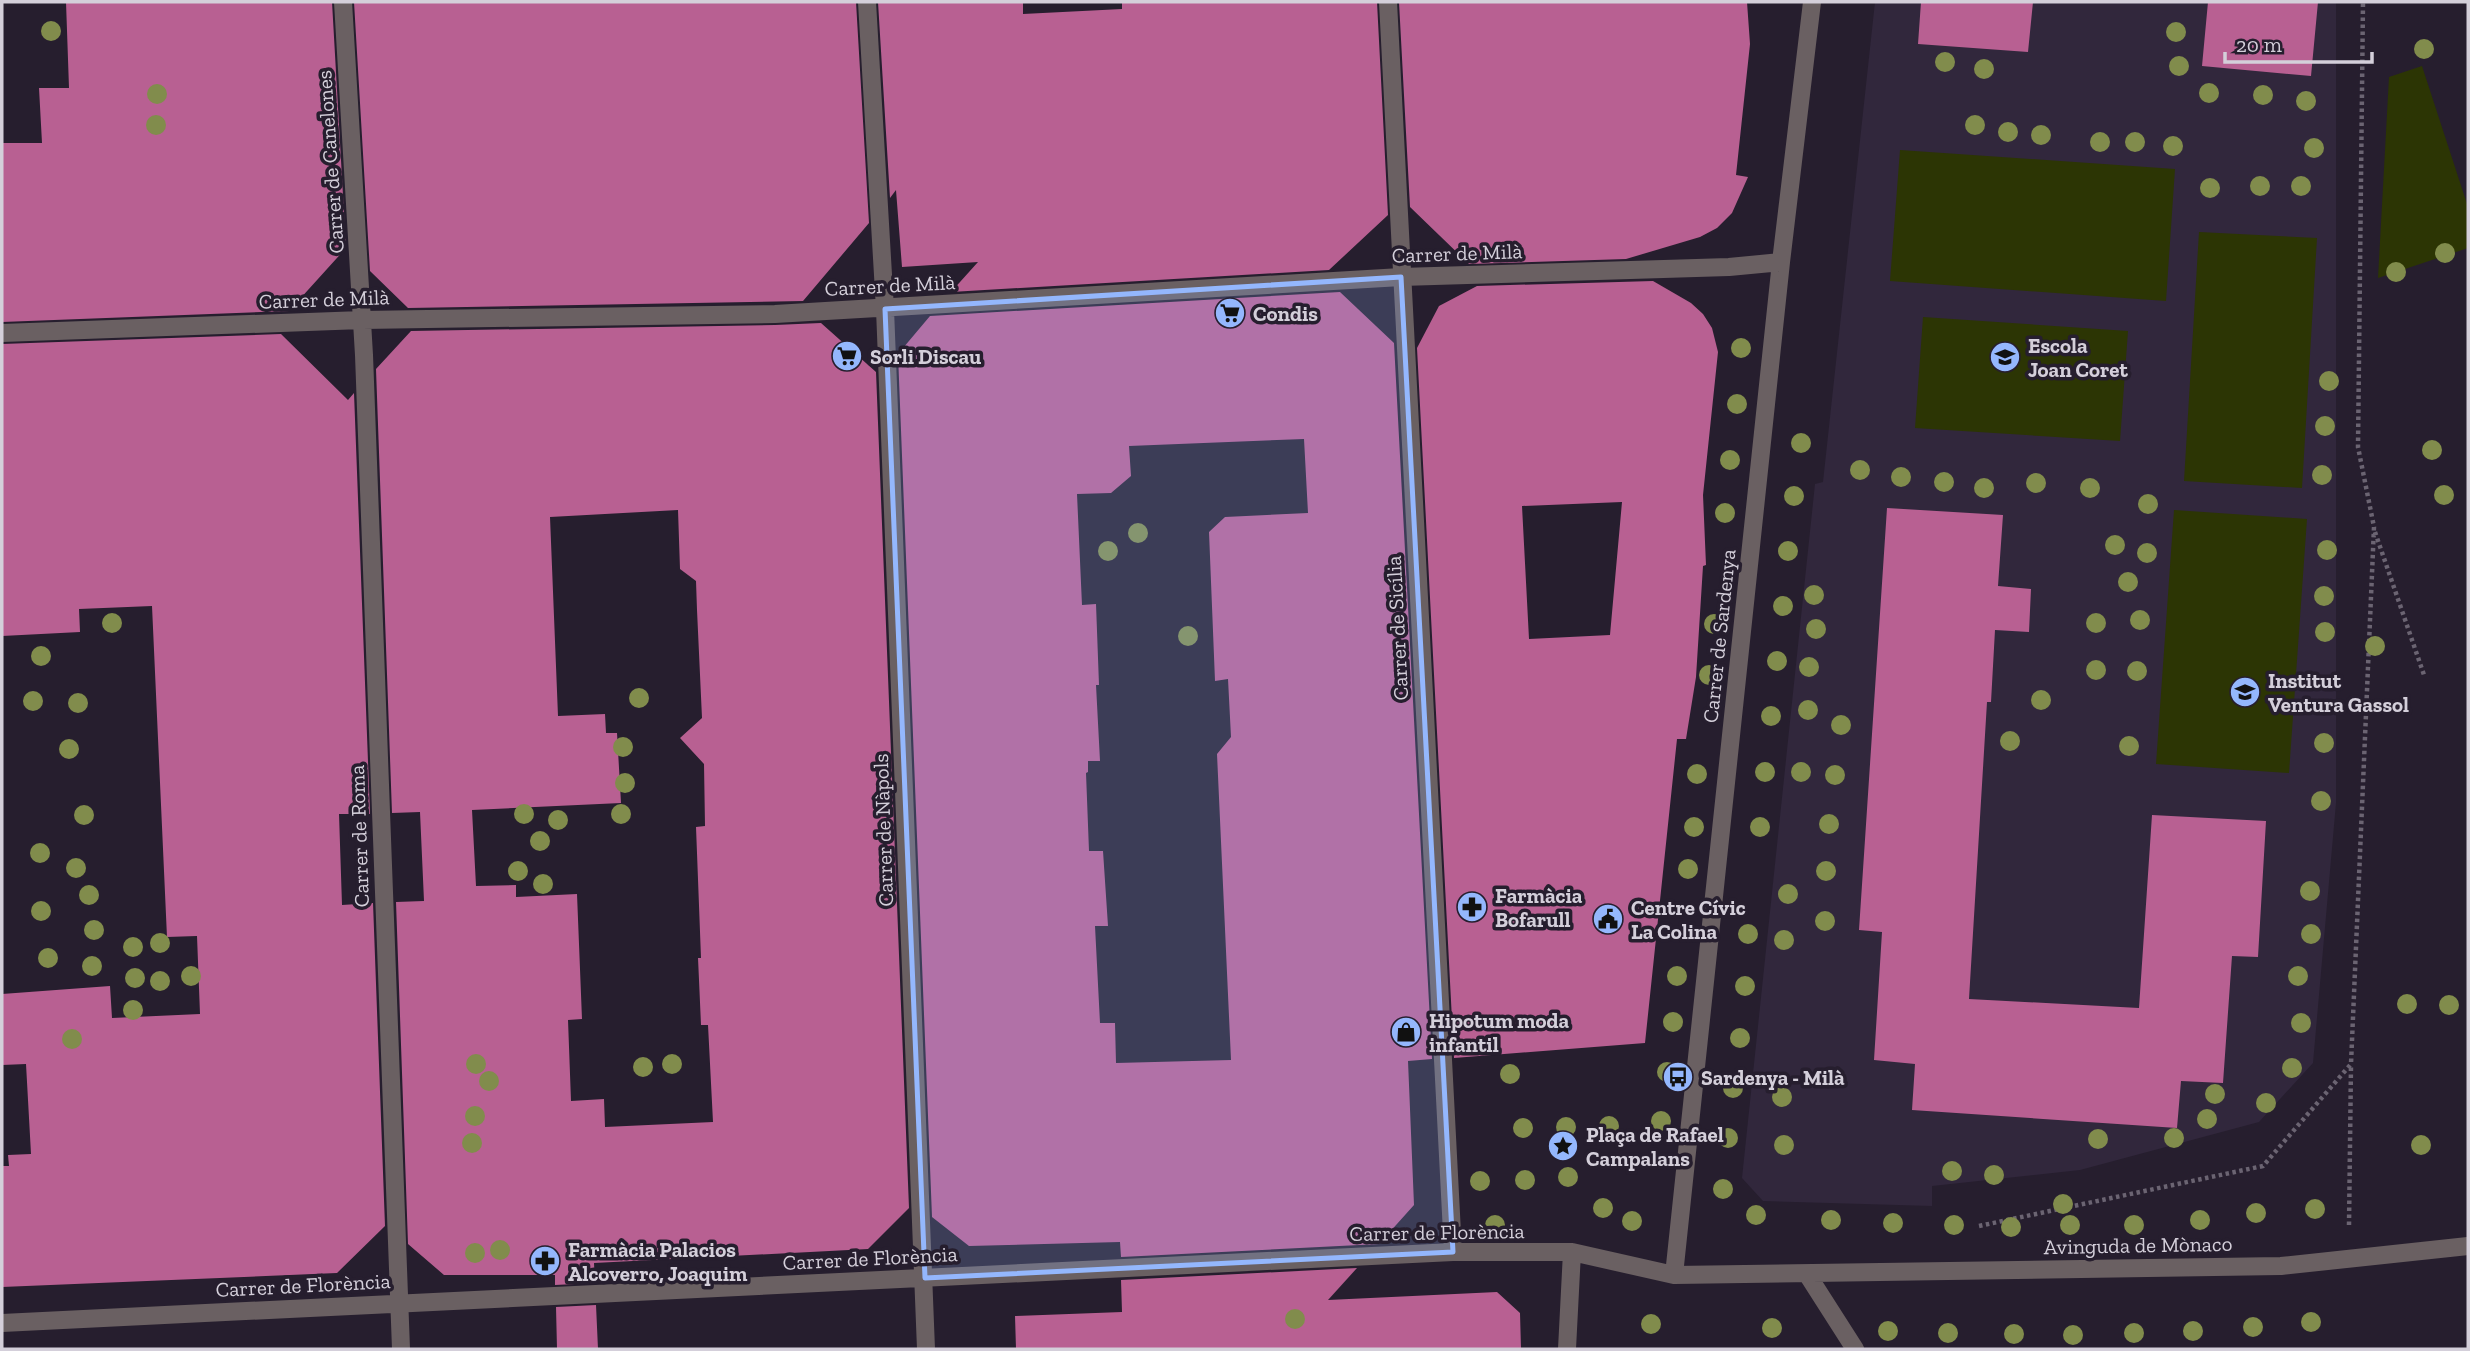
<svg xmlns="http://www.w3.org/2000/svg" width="2470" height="1351" viewBox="0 0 2470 1351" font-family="'Zilla Slab',serif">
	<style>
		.built { fill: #31273c }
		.green { fill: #2c3504 }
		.building { fill: #b86092; fill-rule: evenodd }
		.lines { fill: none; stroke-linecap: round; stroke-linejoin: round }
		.path { stroke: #6b6472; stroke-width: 4.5; stroke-dasharray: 3.5 3.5; stroke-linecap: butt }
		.minor { stroke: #6a6062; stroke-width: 18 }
		.tree { fill: #818c4c }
		.marked { fill: #94b7fd; fill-opacity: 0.2; stroke: #94b7fd; stroke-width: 5; stroke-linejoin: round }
		.labels { text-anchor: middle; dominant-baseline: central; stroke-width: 7; stroke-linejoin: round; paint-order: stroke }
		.street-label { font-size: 21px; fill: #d4cfda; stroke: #261e2e }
		.poi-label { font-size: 21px; font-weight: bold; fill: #d4cfda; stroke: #261e2e; text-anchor: start }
	</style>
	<rect width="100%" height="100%" fill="#261e2e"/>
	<path class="built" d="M 1875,2 L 2336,2 L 2336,803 L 2313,1063 L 2259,1122 L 2080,1170 L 1932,1186 L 1932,1206 L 1763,1201 L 1742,1178 L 1815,484 L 1823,482 Z"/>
	<path class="green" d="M 2422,66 L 2468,207 L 2468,248 L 2378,278 L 2389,77 Z
		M 1900,150 L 2175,169 L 2166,301 L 1890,281 Z
		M 2199,232 L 2317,238 L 2302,488 L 2184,481 Z
		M 1923,317 L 2128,331 L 2120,441 L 1915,428 Z
		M 2174,510 L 2307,519 L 2289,773 L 2156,764 Z"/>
	<path class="building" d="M 66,2 L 332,2 L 346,248 L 289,311 L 2,322 L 2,143 L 42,143 L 39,88 L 69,88 Z
		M 354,2 L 856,2 L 869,223 L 803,301 L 408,308 L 370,271 Z
		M 878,2 L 1023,2 L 1023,14 L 1122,9 L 1122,2 L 1377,2 L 1388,215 L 1329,270 L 951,292 L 978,262 L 902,267 L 896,190 L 890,198 Z
		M 1399,2 L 1747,2 L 1750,44 L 1736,175 L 1748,177 L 1732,213 L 1717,228 L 1700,237 L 1626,259 L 1469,264 L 1410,207 Z
		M 1921,2 L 2033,2 L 2028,52 L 1918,44 Z
		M 2208,2 L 2318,2 L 2311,76 L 2202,66 Z
		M 1653,281 L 1691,303 L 1703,314 L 1712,328 L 1718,352 L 1703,495 L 1706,565 L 1703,566 L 1696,677 L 1686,739 L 1677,739 L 1645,1043 L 1454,1058 L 1417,348 L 1439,306 L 1477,286 ZM 1622,502 L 1610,635 L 1529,639 L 1522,506 Z
		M 1340,292 L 1394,343 L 1432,1059 L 1408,1061 L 1414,1205 L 1379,1244 L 1121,1257 L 1120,1242 L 969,1246 L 932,1217 L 898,354 L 930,316 ZM 1304,439 L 1308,513 L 1225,517 L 1209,532 L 1215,681 L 1228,679 L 1231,737 L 1217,754 L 1231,1060 L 1116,1063 L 1115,1023 L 1100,1023 L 1095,926 L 1108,926 L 1103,851 L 1089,851 L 1086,773 L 1088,772 L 1088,761 L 1100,761 L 1096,685 L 1099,685 L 1096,604 L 1082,605 L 1077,494 L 1111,493 L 1131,476 L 1129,446 Z
		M 821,323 L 876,372 L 909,1208 L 868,1249 L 594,1263 L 595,1283 L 555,1285 L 555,1275 L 444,1275 L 408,1244 L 396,902 L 424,901 L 420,812 L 392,813 L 376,369 L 411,331 L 775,325 ZM 678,510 L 680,569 L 696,581 L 697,610 L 702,718 L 680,738 L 704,764 L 705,826 L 696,827 L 701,958 L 698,958 L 699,980 L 701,1025 L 708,1025 L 713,1122 L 605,1127 L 604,1099 L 571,1101 L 568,1020 L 582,1019 L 577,894 L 516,897 L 516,885 L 476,886 L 472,810 L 621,803 L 617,733 L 606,733 L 605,714 L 558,716 L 550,517 Z
		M 281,334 L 348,400 L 354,393 L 370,814 L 339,814 L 342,905 L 373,903 L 385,1226 L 337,1273 L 2,1287 L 2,1166 L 9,1166 L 8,1155 L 31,1154 L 26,1064 L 2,1065 L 2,994 L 110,986 L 112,1018 L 200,1014 L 197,936 L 167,937 L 152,606 L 79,609 L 80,632 L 2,636 L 2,344 Z
		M 1887,508 L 2003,515 L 1998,586 L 2031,589 L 2029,632 L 1995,630 L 1991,702 L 1987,702 L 1969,999 L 2139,1008 L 2152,815 L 2266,821 L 2258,957 L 2232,956 L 2223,1083 L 2181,1081 L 2177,1128 L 1912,1110 L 1915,1064 L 1874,1060 L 1882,932 L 1859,930 Z
		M 1357,1268 L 1328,1300 L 1497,1292 L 1520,1313 L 1521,1349 L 1016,1349 L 1015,1316 L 1122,1312 L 1121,1280 Z
		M 596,1305 L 598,1349 L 557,1349 L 556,1307 Z"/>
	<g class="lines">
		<path class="path" d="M 2375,532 L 2424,675
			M 2349,1225 L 2351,1065
			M 1979,1226 L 2263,1166 L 2351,1064 L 2374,527 L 2358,447 L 2363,2"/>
		<path class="minor" d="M 343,2 L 364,355 L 401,1349
			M 867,2 L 885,309 L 926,1349
			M 1388,2 L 1453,1252
			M 2,333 L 362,320 L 775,314 L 1401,277 L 1729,267 L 1781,262
			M 1807,1274 L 1855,1349
			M 1674,1275 L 1781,262 L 1812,2
			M 2,1323 L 1453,1252 L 1572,1252 L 1674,1275 L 2281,1266 L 2468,1246
			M 1567,1349 L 1572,1252"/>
	</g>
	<g class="tree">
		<circle cx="51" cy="31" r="10"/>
		<circle cx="2176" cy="32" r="10"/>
		<circle cx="2424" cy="49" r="10"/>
		<circle cx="1945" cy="62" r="10"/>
		<circle cx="2179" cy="66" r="10"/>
		<circle cx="1984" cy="69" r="10"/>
		<circle cx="2209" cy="93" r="10"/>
		<circle cx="157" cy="94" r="10"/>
		<circle cx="2263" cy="95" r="10"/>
		<circle cx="2306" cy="101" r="10"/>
		<circle cx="156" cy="125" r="10"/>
		<circle cx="1975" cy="125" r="10"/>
		<circle cx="2008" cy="132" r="10"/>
		<circle cx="2041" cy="135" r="10"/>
		<circle cx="2100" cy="142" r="10"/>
		<circle cx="2135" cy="142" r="10"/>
		<circle cx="2173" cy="146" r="10"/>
		<circle cx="2314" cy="148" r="10"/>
		<circle cx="2260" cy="186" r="10"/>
		<circle cx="2301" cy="186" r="10"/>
		<circle cx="2210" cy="188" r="10"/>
		<circle cx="2445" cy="253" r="10"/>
		<circle cx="2396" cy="272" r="10"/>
		<circle cx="1741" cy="348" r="10"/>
		<circle cx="2329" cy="381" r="10"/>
		<circle cx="1737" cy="404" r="10"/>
		<circle cx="2325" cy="426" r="10"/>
		<circle cx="1801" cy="443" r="10"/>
		<circle cx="2432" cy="450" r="10"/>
		<circle cx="1730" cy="460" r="10"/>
		<circle cx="1860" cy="470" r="10"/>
		<circle cx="2322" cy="475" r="10"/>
		<circle cx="1901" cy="477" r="10"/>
		<circle cx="1944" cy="482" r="10"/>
		<circle cx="2036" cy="483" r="10"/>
		<circle cx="1984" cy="488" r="10"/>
		<circle cx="2090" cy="488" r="10"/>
		<circle cx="2444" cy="495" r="10"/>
		<circle cx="1794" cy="496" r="10"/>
		<circle cx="2148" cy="504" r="10"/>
		<circle cx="1725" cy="513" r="10"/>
		<circle cx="1138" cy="533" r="10"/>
		<circle cx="2115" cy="545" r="10"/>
		<circle cx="2327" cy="550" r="10"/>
		<circle cx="1108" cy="551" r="10"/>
		<circle cx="1788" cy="551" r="10"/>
		<circle cx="2147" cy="553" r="10"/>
		<circle cx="2128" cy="582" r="10"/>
		<circle cx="1814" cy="595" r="10"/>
		<circle cx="2324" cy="596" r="10"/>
		<circle cx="1783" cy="606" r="10"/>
		<circle cx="2140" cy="620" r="10"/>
		<circle cx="112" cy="623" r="10"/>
		<circle cx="2096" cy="623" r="10"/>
		<circle cx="1714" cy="624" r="10"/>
		<circle cx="1816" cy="629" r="10"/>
		<circle cx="2325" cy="632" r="10"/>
		<circle cx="1188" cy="636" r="10"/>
		<circle cx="2375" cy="646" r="10"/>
		<circle cx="41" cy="656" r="10"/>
		<circle cx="1777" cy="661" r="10"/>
		<circle cx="1809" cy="667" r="10"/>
		<circle cx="2096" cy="670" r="10"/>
		<circle cx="2137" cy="671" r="10"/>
		<circle cx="1709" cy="675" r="10"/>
		<circle cx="639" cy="698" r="10"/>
		<circle cx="2041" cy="700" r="10"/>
		<circle cx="33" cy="701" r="10"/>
		<circle cx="78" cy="703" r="10"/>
		<circle cx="1808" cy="710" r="10"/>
		<circle cx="1771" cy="716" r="10"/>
		<circle cx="1841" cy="725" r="10"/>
		<circle cx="2010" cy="741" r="10"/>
		<circle cx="2324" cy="743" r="10"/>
		<circle cx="2129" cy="746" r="10"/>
		<circle cx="623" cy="747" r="10"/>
		<circle cx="69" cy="749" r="10"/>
		<circle cx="1765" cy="772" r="10"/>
		<circle cx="1801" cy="772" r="10"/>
		<circle cx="1697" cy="774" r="10"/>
		<circle cx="1835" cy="775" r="10"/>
		<circle cx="625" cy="783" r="10"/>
		<circle cx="2321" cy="801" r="10"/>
		<circle cx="524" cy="814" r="10"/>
		<circle cx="621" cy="814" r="10"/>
		<circle cx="84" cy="815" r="10"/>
		<circle cx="558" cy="820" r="10"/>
		<circle cx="1829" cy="824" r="10"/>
		<circle cx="1694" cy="827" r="10"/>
		<circle cx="1760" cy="827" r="10"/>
		<circle cx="540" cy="841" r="10"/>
		<circle cx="40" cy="853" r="10"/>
		<circle cx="76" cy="868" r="10"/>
		<circle cx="1688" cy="869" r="10"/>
		<circle cx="518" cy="871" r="10"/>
		<circle cx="1826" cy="871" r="10"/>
		<circle cx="543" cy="884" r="10"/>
		<circle cx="2310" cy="891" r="10"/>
		<circle cx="1788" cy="894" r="10"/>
		<circle cx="89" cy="895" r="10"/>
		<circle cx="41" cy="911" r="10"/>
		<circle cx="1825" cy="921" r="10"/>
		<circle cx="94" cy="930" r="10"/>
		<circle cx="1748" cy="934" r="10"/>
		<circle cx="2311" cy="934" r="10"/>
		<circle cx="1784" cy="940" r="10"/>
		<circle cx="160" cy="943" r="10"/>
		<circle cx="133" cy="947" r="10"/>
		<circle cx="48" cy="958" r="10"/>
		<circle cx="92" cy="966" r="10"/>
		<circle cx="191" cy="976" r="10"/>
		<circle cx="1677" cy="976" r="10"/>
		<circle cx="2298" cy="976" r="10"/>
		<circle cx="135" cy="978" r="10"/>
		<circle cx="160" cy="981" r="10"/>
		<circle cx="1745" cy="986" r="10"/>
		<circle cx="2407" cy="1004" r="10"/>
		<circle cx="2449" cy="1005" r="10"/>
		<circle cx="133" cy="1010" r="10"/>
		<circle cx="1673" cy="1022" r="10"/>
		<circle cx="2301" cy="1023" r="10"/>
		<circle cx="1740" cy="1038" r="10"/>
		<circle cx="72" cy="1039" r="10"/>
		<circle cx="476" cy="1064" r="10"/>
		<circle cx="672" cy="1064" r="10"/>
		<circle cx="643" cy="1067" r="10"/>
		<circle cx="2292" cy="1068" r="10"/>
		<circle cx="1667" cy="1072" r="10"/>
		<circle cx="1510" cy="1074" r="10"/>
		<circle cx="489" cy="1081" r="10"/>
		<circle cx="1733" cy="1088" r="10"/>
		<circle cx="2215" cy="1094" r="10"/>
		<circle cx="1782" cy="1097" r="10"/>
		<circle cx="2266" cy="1103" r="10"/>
		<circle cx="475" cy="1116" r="10"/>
		<circle cx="2207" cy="1119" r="10"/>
		<circle cx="1661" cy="1121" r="10"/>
		<circle cx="1609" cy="1126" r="10"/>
		<circle cx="1566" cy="1127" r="10"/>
		<circle cx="1523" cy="1128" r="10"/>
		<circle cx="1728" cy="1138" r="10"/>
		<circle cx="2174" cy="1138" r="10"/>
		<circle cx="2098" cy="1139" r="10"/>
		<circle cx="472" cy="1143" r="10"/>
		<circle cx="1784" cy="1145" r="10"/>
		<circle cx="2421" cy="1145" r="10"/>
		<circle cx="1952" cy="1171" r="10"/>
		<circle cx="1994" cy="1175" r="10"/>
		<circle cx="1568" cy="1177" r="10"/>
		<circle cx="1525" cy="1180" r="10"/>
		<circle cx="1480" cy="1181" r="10"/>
		<circle cx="1723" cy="1189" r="10"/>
		<circle cx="2063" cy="1204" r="10"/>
		<circle cx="1603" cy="1208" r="10"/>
		<circle cx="2315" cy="1209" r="10"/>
		<circle cx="2256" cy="1213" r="10"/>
		<circle cx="1756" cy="1215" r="10"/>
		<circle cx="1831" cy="1220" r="10"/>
		<circle cx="2200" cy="1220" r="10"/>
		<circle cx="1632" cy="1221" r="10"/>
		<circle cx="1893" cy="1223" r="10"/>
		<circle cx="1495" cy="1225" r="10"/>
		<circle cx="1954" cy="1225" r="10"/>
		<circle cx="2070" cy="1225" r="10"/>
		<circle cx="2134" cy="1225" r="10"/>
		<circle cx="2011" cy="1227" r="10"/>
		<circle cx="500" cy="1250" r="10"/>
		<circle cx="475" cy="1253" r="10"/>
		<circle cx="1295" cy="1319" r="10"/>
		<circle cx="2311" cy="1322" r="10"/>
		<circle cx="1651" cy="1324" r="10"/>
		<circle cx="2253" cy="1327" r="10"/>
		<circle cx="1772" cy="1328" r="10"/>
		<circle cx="1888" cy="1331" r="10"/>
		<circle cx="2193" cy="1331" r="10"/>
		<circle cx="1948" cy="1333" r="10"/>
		<circle cx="2134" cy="1333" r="10"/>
		<circle cx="2014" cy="1334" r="10"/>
		<circle cx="2073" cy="1335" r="10"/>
	</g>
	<path class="marked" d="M 1401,277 L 1453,1252 L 925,1278 L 885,309 Z"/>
	<defs>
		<g id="supermarket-disc" transform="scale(1.575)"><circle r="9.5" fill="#94b7fd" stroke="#261e2e"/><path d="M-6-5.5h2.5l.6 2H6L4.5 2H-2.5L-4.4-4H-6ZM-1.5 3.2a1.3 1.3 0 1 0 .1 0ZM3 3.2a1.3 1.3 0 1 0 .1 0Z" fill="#111"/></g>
		<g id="school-disc" transform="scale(1.575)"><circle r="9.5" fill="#94b7fd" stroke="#261e2e"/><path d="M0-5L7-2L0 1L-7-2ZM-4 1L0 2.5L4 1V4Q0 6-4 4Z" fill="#111"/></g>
		<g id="pharmacy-disc" transform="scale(1.575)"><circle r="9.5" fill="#94b7fd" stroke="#261e2e"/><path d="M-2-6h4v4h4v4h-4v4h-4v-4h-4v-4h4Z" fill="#111"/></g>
		<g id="civic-disc" transform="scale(1.575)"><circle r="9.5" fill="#94b7fd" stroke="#261e2e"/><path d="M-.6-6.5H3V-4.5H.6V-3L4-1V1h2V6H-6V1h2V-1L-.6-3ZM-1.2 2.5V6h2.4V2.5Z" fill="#111"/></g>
		<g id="shop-disc" transform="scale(1.575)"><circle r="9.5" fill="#94b7fd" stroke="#261e2e"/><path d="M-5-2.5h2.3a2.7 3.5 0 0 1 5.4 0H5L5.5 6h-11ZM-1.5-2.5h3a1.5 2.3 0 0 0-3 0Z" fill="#111"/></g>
		<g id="bus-disc" transform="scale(1.575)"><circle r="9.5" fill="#94b7fd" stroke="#261e2e"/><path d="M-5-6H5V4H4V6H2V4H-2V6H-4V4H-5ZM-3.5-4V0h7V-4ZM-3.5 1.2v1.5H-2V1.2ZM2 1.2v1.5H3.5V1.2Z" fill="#111"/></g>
		<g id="sight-disc" transform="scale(1.575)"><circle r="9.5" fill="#94b7fd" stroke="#261e2e"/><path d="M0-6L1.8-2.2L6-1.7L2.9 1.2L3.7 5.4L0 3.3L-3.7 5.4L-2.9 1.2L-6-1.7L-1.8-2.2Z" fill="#111"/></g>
	</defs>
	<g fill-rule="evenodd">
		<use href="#supermarket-disc" x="1230" y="313"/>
		<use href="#supermarket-disc" x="847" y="356"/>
		<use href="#school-disc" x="2005" y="357"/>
		<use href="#school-disc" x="2245" y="692"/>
		<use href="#pharmacy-disc" x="1472" y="907"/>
		<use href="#civic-disc" x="1608" y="919"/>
		<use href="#shop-disc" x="1406" y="1032"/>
		<use href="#bus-disc" x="1678" y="1077"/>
		<use href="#sight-disc" x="1563" y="1146"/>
		<use href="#pharmacy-disc" x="545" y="1261"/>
	</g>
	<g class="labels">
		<g class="street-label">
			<text transform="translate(330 162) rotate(-94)">Carrer de Canelones</text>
			<text transform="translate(1457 253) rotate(-2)">Carrer de Milà</text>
			<text transform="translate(890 285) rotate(-3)">Carrer de Milà</text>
			<text transform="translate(324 299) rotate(-2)">Carrer de Milà</text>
			<text transform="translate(1397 628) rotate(-93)">Carrer de Sicília</text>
			<text transform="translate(1719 636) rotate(-84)">Carrer de Sardenya</text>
			<text transform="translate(883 830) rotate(-92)">Carrer de Nàpols</text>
			<text transform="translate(359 836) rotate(-92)">Carrer de Roma</text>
			<text transform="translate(1437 1232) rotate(-1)">Carrer de Florència</text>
			<text transform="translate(2138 1245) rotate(-1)">Avinguda de Mònaco</text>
			<text transform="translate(870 1258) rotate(-3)">Carrer de Florència</text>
			<text transform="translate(303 1285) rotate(-3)">Carrer de Florència</text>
		</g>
		<g class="poi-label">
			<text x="1253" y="313">Condis</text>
			<text x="2028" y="345">Escola<tspan x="2028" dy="24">Joan Coret</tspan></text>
			<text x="870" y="356">Sorli Discau</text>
			<text x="2268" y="680">Institut<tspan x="2268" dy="24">Ventura Gassol</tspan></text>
			<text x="1495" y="895">Farmàcia<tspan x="1495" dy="24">Bofarull</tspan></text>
			<text x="1631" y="907">Centre Cívic<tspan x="1631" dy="24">La Colina</tspan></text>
			<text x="1429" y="1020">Hipotum moda<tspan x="1429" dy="24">infantil</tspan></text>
			<text x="1701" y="1077">Sardenya - Milà</text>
			<text x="1586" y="1134">Plaça de Rafael<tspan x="1586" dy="24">Campalans</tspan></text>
			<text x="568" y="1249">Farmàcia Palacios<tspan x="568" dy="24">Alcoverro, Joaquim</tspan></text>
		</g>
	</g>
	<rect width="2470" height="1351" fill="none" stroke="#d4cfda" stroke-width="7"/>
	<path d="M2225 52v10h147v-10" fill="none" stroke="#d4cfda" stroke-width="3.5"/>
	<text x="2236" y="52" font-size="21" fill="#d4cfda" stroke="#261e2e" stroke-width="5" paint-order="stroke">20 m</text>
</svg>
